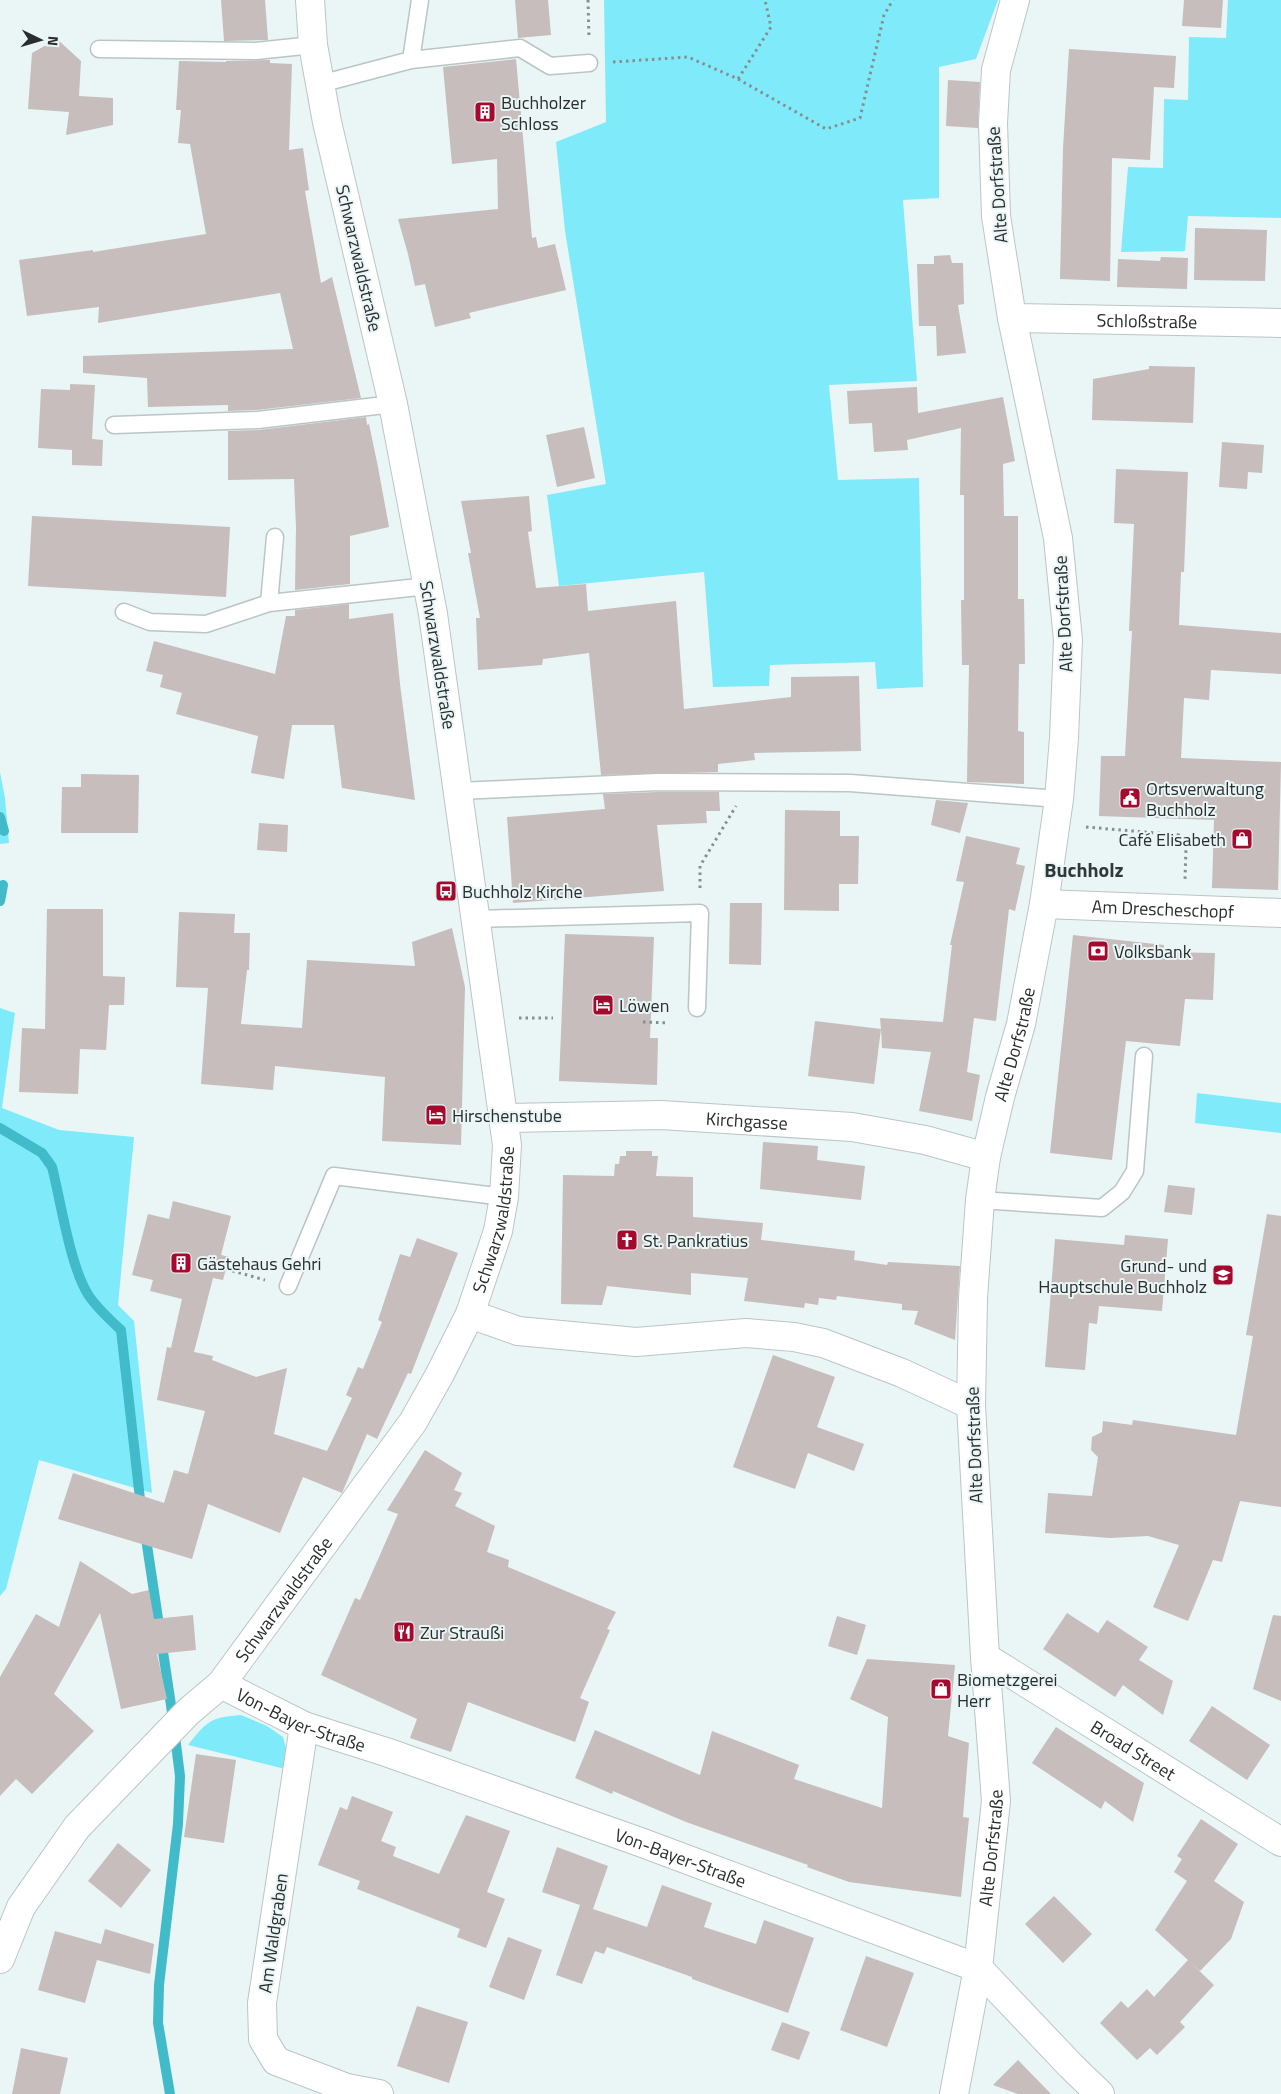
<svg xmlns="http://www.w3.org/2000/svg" width="1281" height="2094" viewBox="0 0 1281 2094" font-family="'Titillium Web',sans-serif">
	<style>
		.green { fill: #7febfa }
		.lines { fill: none; stroke-linecap: round; stroke-linejoin: round }
		.stream { stroke: #41bbca; stroke-width: 10 }
		.building { fill: #c6bdbc }
		.lane-casing { stroke: #bbc5c6; stroke-width: 19 }
		.street-casing { stroke: #bbc5c6; stroke-width: 30 }
		.path { stroke: #878e8f; stroke-width: 3; stroke-dasharray: 2.5 4; stroke-linecap: butt }
		.lane { stroke: #fff; stroke-width: 16 }
		.street { stroke: #fff; stroke-width: 28 }
		.labels { text-anchor: middle; dominant-baseline: central; stroke-width: 4; stroke-linejoin: round; paint-order: stroke }
		.poi-label { font-size: 18px; fill: #292d2d; stroke: #eaf5f6; text-anchor: start }
		.street-label { font-size: 18px; fill: #292d2d; stroke: #eaf5f6 }
		.quarter-label { font-size: 20px; font-weight: bold; fill: #303839; stroke: #eaf5f6 }
	</style>
	<rect width="100%" height="100%" fill="#eaf5f6"/>
	<path class="green" d="M 604,0 L 998,0 L 976,59 L 939,67 L 939,198 L 903,200 L 917,381 L 829,385 L 838,480 L 919,478 L 923,687 L 877,689 L 875,662 L 770,665 L 769,686 L 713,687 L 704,572 L 559,586 L 547,495 L 606,484 L 565,231 L 556,142 L 606,122 Z
		M 1228,0 L 1281,0 L 1281,218 L 1188,216 L 1185,251 L 1121,252 L 1128,167 L 1163,168 L 1164,99 L 1188,100 L 1189,37 L 1226,38 Z
		M 0,772 L 5,798 L 9,843 L 0,844 Z
		M 0,1008 L 15,1013 L 2,1108 L 59,1130 L 134,1137 L 118,1305 L 134,1321 L 152,1493 L 39,1460 L 6,1589 L 0,1596 Z
		M 1197,1093 L 1281,1103 L 1281,1133 L 1195,1123 Z
		M 241,1715 L 267,1726 L 283,1737 L 287,1752 L 285,1769 L 188,1745 C 207,1721 211,1717 241,1715 Z"/>
	<g class="lines">
		<path class="stream" d="M 0,817 L 4,831
			M 0,901 L 3,885
			M 0,1128 L 42,1153 L 52,1167 C 61,1202 70,1267 89,1296 C 98,1309 109,1319 121,1330 L 141,1508
			M 145,1532 L 171,1705 L 180,1776 L 178,1824 L 159,1985 L 158,2023 L 170,2094"/>
	</g>
	<path class="building" d="M 221,0 L 265,0 L 268,40 L 224,41 Z
		M 515,0 L 548,0 L 551,35 L 518,38 Z
		M 1184,0 L 1223,0 L 1221,28 L 1182,26 Z
		M 57,39 L 81,61 L 79,96 L 113,98 L 113,125 L 66,135 L 69,112 L 28,109 L 32,53 Z
		M 1069,49 L 1176,56 L 1174,88 L 1154,87 L 1150,160 L 1112,158 L 1110,281 L 1060,279 L 1063,148 Z
		M 516,59 L 532,238 L 536,237 L 538,248 L 555,244 L 566,290 L 469,313 L 471,318 L 435,327 L 425,284 L 415,286 L 408,254 L 398,219 L 498,209 L 497,159 L 452,164 L 443,67 Z
		M 270,60 L 270,63 L 292,64 L 289,150 L 303,148 L 309,190 L 305,191 L 321,283 L 332,277 L 361,398 L 257,410 L 228,411 L 228,405 L 148,407 L 147,378 L 83,373 L 83,356 L 293,349 L 280,293 L 98,323 L 99,307 L 27,316 L 19,260 L 93,250 L 93,252 L 206,234 L 190,144 L 178,143 L 181,110 L 176,110 L 179,61 L 226,62 L 226,61 Z
		M 948,80 L 980,82 L 978,128 L 946,126 Z
		M 1195,228 L 1267,230 L 1265,281 L 1194,280 Z
		M 950,255 L 952,263 L 963,263 L 964,304 L 958,305 L 966,353 L 937,356 L 936,326 L 919,326 L 917,264 L 934,264 L 934,256 Z
		M 1161,257 L 1188,258 L 1187,289 L 1117,287 L 1118,259 L 1160,261 Z
		M 1149,366 L 1195,367 L 1193,423 L 1092,420 L 1093,379 L 1149,369 Z
		M 70,384 L 95,385 L 92,439 L 103,440 L 102,466 L 72,465 L 72,450 L 38,448 L 41,389 L 70,390 Z
		M 917,387 L 918,413 L 1003,397 L 1015,461 L 1003,464 L 1004,516 L 1018,516 L 1018,599 L 1024,599 L 1025,664 L 1019,664 L 1018,731 L 1024,732 L 1024,784 L 967,782 L 969,665 L 962,665 L 961,600 L 964,600 L 964,495 L 960,495 L 961,428 L 907,440 L 908,450 L 874,452 L 872,423 L 849,424 L 847,391 Z
		M 366,417 L 367,425 L 369,424 L 378,467 L 389,527 L 350,536 L 350,584 L 295,590 L 296,528 L 294,479 L 228,480 L 228,431 L 259,430 Z
		M 584,427 L 595,478 L 557,487 L 546,435 Z
		M 1222,442 L 1264,445 L 1262,473 L 1248,472 L 1247,489 L 1219,487 Z
		M 1116,469 L 1188,472 L 1184,572 L 1181,572 L 1179,625 L 1281,633 L 1281,674 L 1211,670 L 1209,700 L 1184,698 L 1181,758 L 1281,762 L 1278,890 L 1212,888 L 1214,820 L 1099,816 L 1101,756 L 1125,756 L 1132,631 L 1129,631 L 1134,524 L 1114,523 Z
		M 529,496 L 532,531 L 528,532 L 536,588 L 586,584 L 588,611 L 676,601 L 684,709 L 791,697 L 791,677 L 859,676 L 861,751 L 754,753 L 755,760 L 718,764 L 718,772 L 601,775 L 589,653 L 543,659 L 542,665 L 478,670 L 476,618 L 480,618 L 468,553 L 471,553 L 461,501 Z
		M 32,516 L 230,527 L 226,597 L 28,586 Z
		M 349,604 L 349,619 L 393,613 L 400,684 L 415,800 L 342,788 L 334,725 L 292,725 L 284,779 L 251,773 L 258,736 L 176,714 L 182,693 L 160,687 L 163,675 L 146,671 L 154,641 L 275,674 L 286,616 L 295,616 L 295,610 Z
		M 81,774 L 139,775 L 138,833 L 61,833 L 62,787 L 81,787 Z
		M 658,792 L 719,792 L 720,811 L 706,811 L 707,823 L 657,825 L 664,891 L 513,903 L 507,817 L 605,809 L 603,794 Z
		M 936,800 L 968,803 L 960,833 L 931,825 Z
		M 785,810 L 840,811 L 840,836 L 859,836 L 858,884 L 839,884 L 839,911 L 784,910 Z
		M 259,823 L 288,825 L 287,852 L 257,850 Z
		M 966,836 L 1020,848 L 1016,864 L 1025,866 L 1015,911 L 1009,909 L 996,1021 L 974,1018 L 967,1072 L 980,1075 L 972,1121 L 919,1111 L 931,1052 L 882,1048 L 881,1029 L 874,1084 L 808,1076 L 815,1021 L 881,1029 L 880,1018 L 943,1022 L 952,945 L 950,945 L 964,882 L 956,881 Z
		M 730,903 L 762,903 L 761,965 L 729,964 Z
		M 47,909 L 103,909 L 103,976 L 125,977 L 124,1005 L 109,1005 L 106,1050 L 80,1049 L 78,1094 L 19,1092 L 22,1028 L 45,1029 Z
		M 179,912 L 235,914 L 234,933 L 250,933 L 249,970 L 247,970 L 241,1024 L 302,1028 L 307,960 L 415,966 L 412,942 L 452,928 L 465,987 L 461,1145 L 382,1141 L 385,1077 L 275,1066 L 273,1090 L 201,1084 L 208,988 L 176,987 Z
		M 565,934 L 654,937 L 650,1038 L 658,1038 L 657,1085 L 559,1081 Z
		M 1073,935 L 1164,945 L 1163,952 L 1215,953 L 1213,1000 L 1185,999 L 1180,1046 L 1126,1041 L 1112,1160 L 1050,1153 Z
		M 763,1142 L 818,1146 L 817,1160 L 865,1166 L 861,1200 L 760,1189 Z
		M 626,1151 L 652,1151 L 652,1156 L 658,1156 L 656,1176 L 693,1177 L 693,1217 L 763,1223 L 761,1240 L 855,1251 L 854,1260 L 887,1265 L 888,1262 L 960,1266 L 955,1340 L 914,1324 L 918,1311 L 902,1310 L 902,1304 L 837,1296 L 836,1300 L 819,1298 L 818,1305 L 805,1303 L 804,1308 L 744,1301 L 748,1278 L 691,1273 L 691,1295 L 607,1286 L 602,1305 L 561,1304 L 563,1175 L 614,1176 L 615,1164 L 619,1164 L 620,1156 L 626,1156 Z
		M 1168,1185 L 1195,1188 L 1192,1215 L 1164,1212 Z
		M 173,1201 L 231,1216 L 221,1255 L 229,1257 L 223,1280 L 213,1278 L 194,1352 L 213,1356 L 212,1360 L 256,1377 L 287,1368 L 274,1434 L 327,1451 L 352,1398 L 346,1395 L 358,1367 L 363,1369 L 382,1322 L 378,1320 L 400,1254 L 410,1257 L 417,1238 L 458,1253 L 411,1374 L 408,1373 L 377,1439 L 367,1434 L 342,1493 L 303,1477 L 280,1533 L 208,1504 L 192,1559 L 58,1519 L 73,1473 L 164,1503 L 174,1470 L 188,1474 L 205,1411 L 157,1400 L 167,1347 L 171,1348 L 182,1299 L 150,1291 L 153,1280 L 132,1275 L 148,1214 L 169,1219 Z
		M 1267,1214 L 1281,1216 L 1281,1507 L 1240,1501 L 1222,1562 L 1213,1560 L 1188,1621 L 1153,1607 L 1179,1545 L 1148,1536 L 1110,1538 L 1045,1533 L 1048,1493 L 1092,1496 L 1098,1457 L 1091,1450 L 1092,1437 L 1102,1432 L 1103,1421 L 1132,1425 L 1133,1420 L 1236,1435 L 1253,1336 L 1246,1335 Z
		M 1125,1235 L 1168,1239 L 1162,1311 L 1099,1306 L 1097,1324 L 1089,1323 L 1085,1370 L 1045,1367 L 1055,1239 L 1124,1245 Z
		M 773,1355 L 835,1377 L 817,1427 L 864,1444 L 854,1471 L 808,1453 L 795,1489 L 733,1467 Z
		M 425,1450 L 462,1473 L 454,1490 L 462,1493 L 455,1506 L 495,1526 L 487,1552 L 509,1560 L 508,1567 L 616,1612 L 607,1629 L 610,1630 L 580,1698 L 589,1702 L 575,1742 L 468,1702 L 451,1752 L 410,1738 L 417,1719 L 321,1675 L 355,1598 L 360,1600 L 398,1514 L 387,1510 Z
		M 80,1561 L 132,1594 L 149,1590 L 154,1619 L 193,1615 L 196,1650 L 157,1654 L 167,1699 L 121,1709 L 100,1613 L 54,1694 L 94,1731 L 32,1794 L 16,1779 L 0,1796 L 0,1677 L 36,1614 L 59,1627 Z
		M 1067,1613 L 1098,1633 L 1107,1620 L 1148,1647 L 1139,1660 L 1173,1681 L 1163,1715 L 1123,1685 L 1115,1697 L 1043,1649 Z
		M 1273,1615 L 1281,1616 L 1281,1701 L 1253,1689 Z
		M 837,1616 L 866,1625 L 857,1655 L 828,1646 Z
		M 867,1659 L 955,1665 L 948,1736 L 969,1743 L 963,1817 L 969,1818 L 961,1897 L 849,1882 L 807,1867 L 808,1865 L 686,1822 L 613,1791 L 612,1794 L 575,1778 L 595,1730 L 700,1775 L 712,1731 L 799,1765 L 794,1779 L 882,1808 L 888,1717 L 850,1699 Z
		M 1212,1706 L 1270,1745 L 1247,1780 L 1189,1741 Z
		M 1056,1727 L 1144,1783 L 1133,1822 L 1105,1801 L 1101,1809 L 1032,1763 Z
		M 196,1754 L 236,1760 L 224,1843 L 184,1837 Z
		M 352,1796 L 393,1812 L 381,1841 L 396,1847 L 393,1856 L 439,1874 L 466,1815 L 510,1831 L 487,1892 L 505,1899 L 486,1948 L 457,1937 L 460,1929 L 357,1889 L 360,1881 L 318,1865 L 340,1807 L 347,1810 Z
		M 1201,1819 L 1238,1844 L 1214,1881 L 1244,1902 L 1231,1939 L 1200,1971 L 1155,1930 L 1187,1881 L 1174,1872 L 1182,1859 L 1177,1856 Z
		M 118,1843 L 151,1870 L 121,1908 L 88,1881 Z
		M 557,1847 L 608,1866 L 593,1909 L 647,1927 L 662,1885 L 712,1903 L 704,1927 L 756,1944 L 764,1920 L 814,1938 L 788,2013 L 692,1979 L 692,1977 L 607,1947 L 604,1954 L 595,1951 L 582,1984 L 556,1975 L 580,1905 L 542,1892 Z
		M 1054,1896 L 1092,1934 L 1063,1963 L 1025,1924 Z
		M 105,1929 L 154,1944 L 150,1974 L 97,1960 L 85,2003 L 38,1990 L 55,1931 L 101,1944 Z
		M 508,1937 L 542,1950 L 524,2000 L 489,1987 Z
		M 866,1956 L 914,1973 L 887,2047 L 840,2030 Z
		M 1188,1960 L 1214,1985 L 1180,2022 L 1185,2027 L 1157,2055 L 1150,2048 L 1137,2060 L 1100,2023 L 1121,2001 L 1128,2008 L 1147,1989 L 1154,1997 Z
		M 417,2006 L 468,2022 L 449,2083 L 397,2066 Z
		M 782,2022 L 810,2032 L 799,2060 L 771,2050 Z
		M 21,2048 L 68,2058 L 60,2094 L 12,2094 Z
		M 1018,2060 L 1051,2094 L 1018,2094 L 993,2085 Z"/>
	<g class="lines">
		<g class="lane-casing">
			<path id="lane" d="M 99,49 L 256,51 L 313,45
				M 411,60 L 520,48 L 550,66 L 589,63
				M 320,84 L 411,60 L 420,0
				M 114,425 L 258,420 L 393,404
				M 275,537 L 269,603 L 428,586
				M 124,612 L 150,622 L 206,624 L 269,603
				M 458,791 L 658,782 L 850,783 L 1059,799
				M 476,919 L 700,913 L 697,1008
				M 980,1200 L 1102,1208 L 1122,1192 L 1135,1171 L 1144,1056
				M 288,1286 L 334,1176 L 504,1197"/>
		</g>
		<g class="street-casing">
			<g id="street">
				<path id="s1" d="M 1012,318 L 1281,323"/>
				<path id="s2" d="M 1044,904 L 1281,913"/>
				<path id="s3" d="M 503,1118 L 661,1115 L 852,1127 L 925,1140 L 986,1157"/>
				<path d="M 470,1314 L 518,1331 L 636,1342 L 746,1333 L 794,1337 L 823,1343 L 902,1373 L 971,1405"/>
				<path id="s4" d="M 985,1657 L 1281,1842"/>
				<path id="s5" d="M 221,1684 L 304,1726 L 386,1752 L 640,1842 L 978,1968 L 1071,2066 L 1100,2094"/>
				<path d="M 304,1726 L 262,2003 L 263,2039 L 276,2061 L 347,2088 L 379,2094"/>
				<path id="s6" d="M 0,1959 L 21,1907 L 77,1827 L 188,1712 L 221,1684 L 413,1422 L 440,1374 L 470,1314 L 498,1231 L 504,1197 L 507,1145 L 433,614 L 393,404 L 327,122 L 313,45 L 310,0"/>
				<path id="s7" d="M 954,2094 L 978,1968 L 996,1801 L 985,1657 L 971,1405 L 973,1298 L 980,1200 L 986,1157 L 1000,1097 L 1021,1024 L 1044,904 L 1059,799 L 1064,738 L 1068,640 L 1058,538 L 1012,318 L 996,216 L 993,123 L 996,70 L 1015,0"/>
			</g>
		</g>
		<path class="path" d="M 588,0 L 589,39
			M 613,62 L 688,57 L 738,79 L 771,27 L 765,0
			M 738,79 L 826,129 L 860,118 L 884,15 L 893,0
			M 1086,827 L 1179,835 L 1186,848 L 1185,879
			M 700,888 L 700,866 L 736,806
			M 519,1018 L 553,1018
			M 643,1022 L 669,1023
			M 226,1269 L 265,1280"/>
		<use href="#lane" class="lane"/>
		<use href="#street" class="street"/>
	</g>
	<defs>
		<g id="building-square" transform="scale(1.125)"><rect x="-9" y="-9" width="18" height="18" rx="4" fill="#a5092e" stroke="#eaf5f6"/><path d="M-4-6H4V6H1V3H-1V6H-4ZM-2.5-4.3h1.7v1.8h-1.7ZM.8-4.3h1.7v1.8H.8ZM-2.5-1h1.7V.8h-1.7ZM.8-1h1.7V.8H.8Z" fill="#fff"/></g>
		<g id="civic-square" transform="scale(1.125)"><rect x="-9" y="-9" width="18" height="18" rx="4" fill="#a5092e" stroke="#eaf5f6"/><path d="M-.6-6.5H3V-4.5H.6V-3L4-1V1h2V6H-6V1h2V-1L-.6-3ZM-1.2 2.5V6h2.4V2.5Z" fill="#fff"/></g>
		<g id="shop-square" transform="scale(1.125)"><rect x="-9" y="-9" width="18" height="18" rx="4" fill="#a5092e" stroke="#eaf5f6"/><path d="M-5-2.5h2.3a2.7 3.5 0 0 1 5.4 0H5L5.5 6h-11ZM-1.5-2.5h3a1.5 2.3 0 0 0-3 0Z" fill="#fff"/></g>
		<g id="bus-square" transform="scale(1.125)"><rect x="-9" y="-9" width="18" height="18" rx="4" fill="#a5092e" stroke="#eaf5f6"/><path d="M-5-6H5V4H4V6H2V4H-2V6H-4V4H-5ZM-3.5-4V0h7V-4ZM-3.5 1.2v1.5H-2V1.2ZM2 1.2v1.5H3.5V1.2Z" fill="#fff"/></g>
		<g id="bank-square" transform="scale(1.125)"><rect x="-9" y="-9" width="18" height="18" rx="4" fill="#a5092e" stroke="#eaf5f6"/><path d="M-6-4H6V4H-6ZM0-2.3a2.3 2.3 0 1 0 0 4.6a2.3 2.3 0 1 0 0-4.6Z" fill="#fff"/></g>
		<g id="hotel-square" transform="scale(1.125)"><rect x="-9" y="-9" width="18" height="18" rx="4" fill="#a5092e" stroke="#eaf5f6"/><path d="M-6-4.5h1.5V1H6V5H4.5V3h-9V5H-6ZM-4 0a1.8 1.8 0 1 1 3.6 0ZM.5 0V-2.5h3Q6-2.5 6 0Z" fill="#fff"/></g>
		<g id="church-square" transform="scale(1.125)"><rect x="-9" y="-9" width="18" height="18" rx="4" fill="#a5092e" stroke="#eaf5f6"/><path d="M-1.2-6h2.4v3.5h3.3v2.4h-3.3V6h-2.4V-.1h-3.3v-2.4h3.3Z" fill="#fff"/></g>
		<g id="school-square" transform="scale(1.125)"><rect x="-9" y="-9" width="18" height="18" rx="4" fill="#a5092e" stroke="#eaf5f6"/><path d="M0-5L7-2L0 1L-7-2ZM-4 1L0 2.5L4 1V4Q0 6-4 4Z" fill="#fff"/></g>
		<g id="restaurant-square" transform="scale(1.125)"><rect x="-9" y="-9" width="18" height="18" rx="4" fill="#a5092e" stroke="#eaf5f6"/><path d="M-5-6h1v4h1v-4h1v4h1v-4h1v5L-1.5 .5V6h-2V.5L-5-1ZM5-6V6H3V1.5H1.5Q1.5-4 5-6Z" fill="#fff"/></g>
	</defs>
	<g fill-rule="evenodd">
		<use href="#building-square" x="485" y="112"/>
		<use href="#civic-square" x="1130" y="798"/>
		<use href="#shop-square" x="1242" y="839"/>
		<use href="#bus-square" x="446" y="891"/>
		<use href="#bank-square" x="1098" y="951"/>
		<use href="#hotel-square" x="603" y="1005"/>
		<use href="#hotel-square" x="436" y="1115"/>
		<use href="#church-square" x="627" y="1240"/>
		<use href="#building-square" x="181" y="1263"/>
		<use href="#school-square" x="1223" y="1275"/>
		<use href="#restaurant-square" x="404" y="1632"/>
		<use href="#shop-square" x="941" y="1689"/>
	</g>
	<g class="labels">
		<g class="poi-label">
			<text x="501" y="102">Buchholzer<tspan x="501" dy="21">Schloss</tspan></text>
			<text x="1146" y="788">Ortsverwaltung<tspan x="1146" dy="21">Buchholz</tspan></text>
			<text x="1226" y="839" text-anchor="end">Café Elisabeth</text>
			<text x="462" y="891">Buchholz Kirche</text>
			<text x="1114" y="951">Volksbank</text>
			<text x="619" y="1005">Löwen</text>
			<text x="452" y="1115">Hirschenstube</text>
			<text x="643" y="1240">St. Pankratius</text>
			<text x="197" y="1263">Gästehaus Gehri</text>
			<text x="1207" y="1265" text-anchor="end">Grund- und<tspan x="1207" dy="21">Hauptschule Buchholz</tspan></text>
			<text x="420" y="1632">Zur Straußi</text>
			<text x="957" y="1679">Biometzgerei<tspan x="957" dy="21">Herr</tspan></text>
		</g>
		<g class="street-label">
			<text transform="translate(997 185) rotate(-94)">Alte Dorfstraße</text>
			<text transform="translate(359 258) rotate(77)">Schwarzwaldstraße</text>
			<text stroke="none"><textPath href="#s1" startOffset="135">Schloßstraße</textPath></text>
			<text transform="translate(1063 614) rotate(-93)">Alte Dorfstraße</text>
			<text transform="translate(438 655) rotate(81)">Schwarzwaldstraße</text>
			<text stroke="none"><textPath href="#s2" startOffset="119">Am Drescheschopf</textPath></text>
			<text stroke="none"><textPath href="#s7" startOffset="1058">Alte Dorfstraße</textPath></text>
			<text stroke="none"><textPath href="#s3" startOffset="244">Kirchgasse</textPath></text>
			<text stroke="none"><textPath href="#s6" startOffset="902">Schwarzwaldstraße</textPath></text>
			<text transform="translate(974 1445) rotate(-92)">Alte Dorfstraße</text>
			<text stroke="none"><textPath href="#s6" startOffset="462">Schwarzwaldstraße</textPath></text>
			<text stroke="none"><textPath href="#s5" startOffset="88">Von-Bayer-Straße</textPath></text>
			<text stroke="none"><textPath href="#s4" startOffset="175">Broad Street</textPath></text>
			<text stroke="none"><textPath href="#s7" startOffset="249">Alte Dorfstraße</textPath></text>
			<text stroke="none"><textPath href="#s5" startOffset="492">Von-Bayer-Straße</textPath></text>
			<text transform="translate(273 1933) rotate(-82)">Am Waldgraben</text>
		</g>
		<g class="quarter-label">
			<text x="1084" y="869">Buchholz</text>
		</g>
	</g>
	<g transform="translate(40 40) rotate(95)" stroke="#eaf5f6" stroke-width="4" paint-order="stroke">
	<path d="M0-4L9 19L0 12L-9 19Z" fill="#292d2d"/>
	<text y="-8" font-size="14" font-weight="bold" text-anchor="middle" fill="#292d2d">N</text>
	</g>
</svg>
